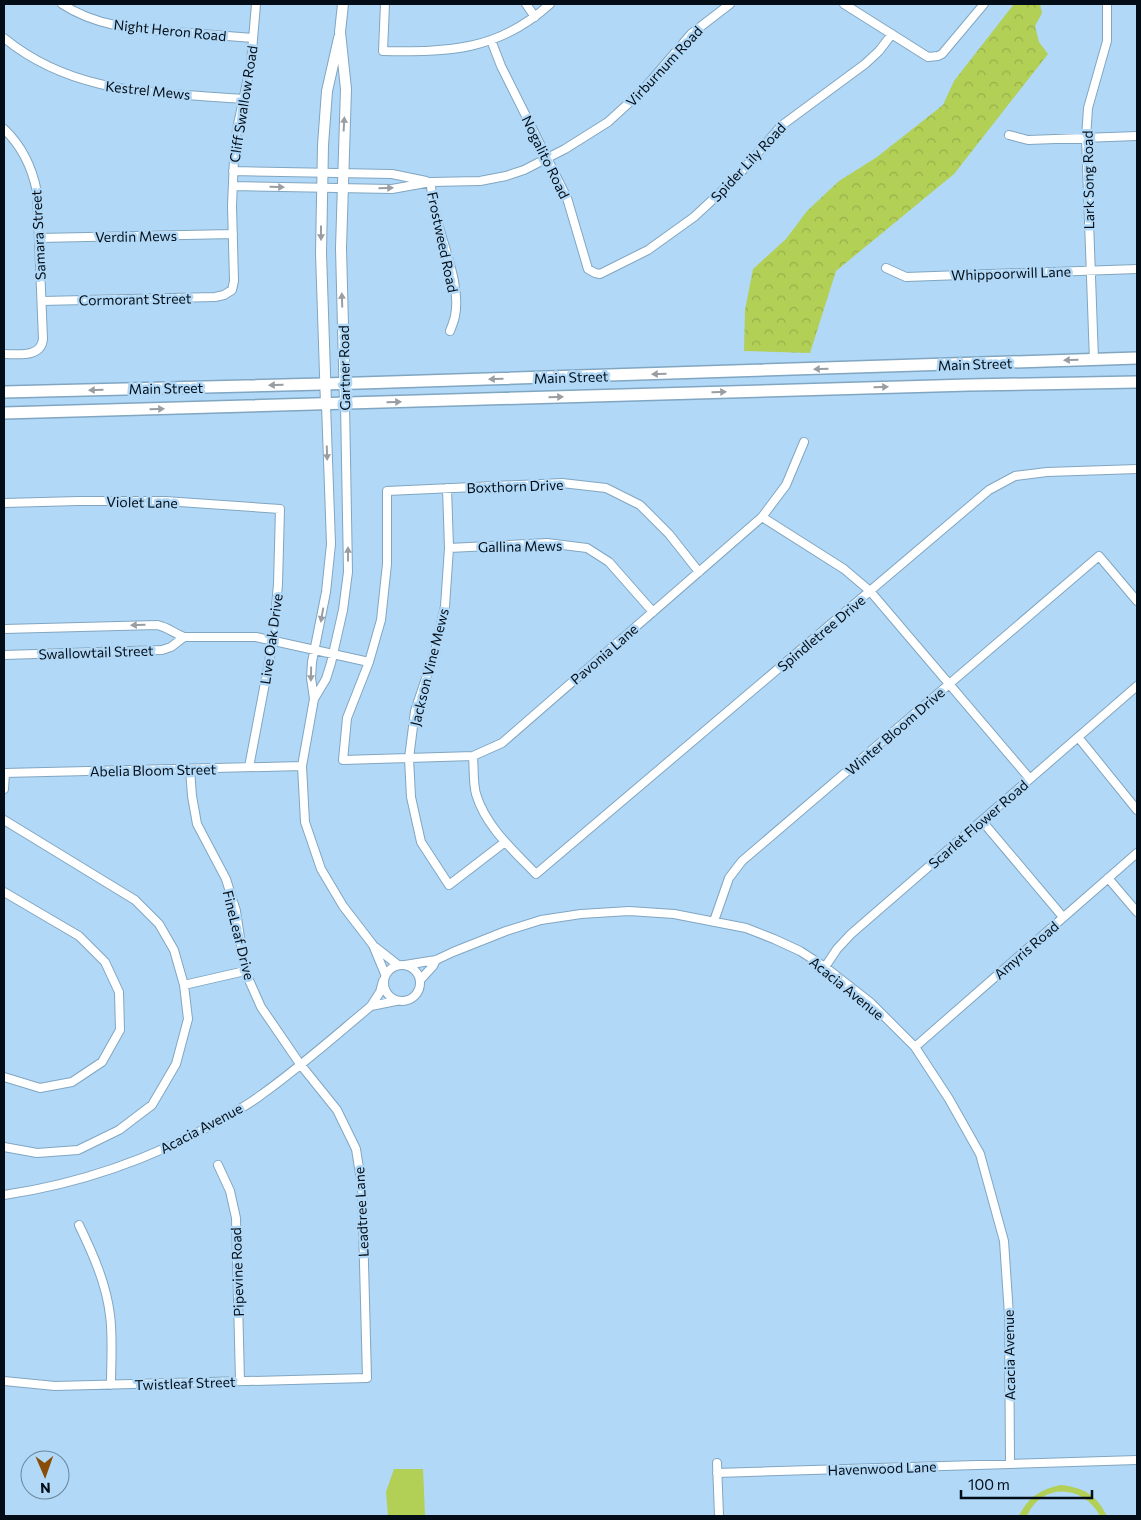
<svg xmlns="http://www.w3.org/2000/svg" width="1141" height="1520" viewBox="0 0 1141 1520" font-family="Commissioner,sans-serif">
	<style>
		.forest { fill: url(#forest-crowns) }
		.park { fill: #b2cf56 }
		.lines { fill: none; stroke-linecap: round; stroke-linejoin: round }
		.minor-casing { stroke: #80a6c2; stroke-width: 10 }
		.tertiary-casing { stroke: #80a6c2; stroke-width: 12 }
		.secondary-casing { stroke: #80a6c2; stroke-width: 14 }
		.minor { stroke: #fff; stroke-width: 8 }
		.tertiary { stroke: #fff; stroke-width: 10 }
		.secondary { stroke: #fff; stroke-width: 11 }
		.oneway { fill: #9a9ea2 }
		.labels { text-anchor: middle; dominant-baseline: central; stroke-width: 5; stroke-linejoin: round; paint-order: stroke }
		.street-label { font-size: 14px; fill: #020d17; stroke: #b1d8f6 }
	</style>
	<defs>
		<pattern id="forest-crowns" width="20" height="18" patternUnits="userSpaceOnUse" patternTransform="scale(1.25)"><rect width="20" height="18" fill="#b2cf56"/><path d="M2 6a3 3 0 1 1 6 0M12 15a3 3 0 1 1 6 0" fill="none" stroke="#97b14a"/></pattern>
	</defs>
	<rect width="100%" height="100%" fill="#b1d8f6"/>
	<path class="forest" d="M 1014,4 L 1040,4 L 1042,13 L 1035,26 L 1039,42 L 1048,54 L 954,174 L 836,271 L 810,353 L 744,351 L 745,310 L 753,269 L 786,239 L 807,211 L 839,181 L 877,157 L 943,105 L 954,81 Z"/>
	<path class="park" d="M 394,1469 L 423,1469 L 425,1516 L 388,1516 L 386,1492 Z
		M 1061,1485 C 1085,1488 1096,1495 1107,1516 L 1100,1516 C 1084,1485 1042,1482 1027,1516 L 1019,1516 C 1028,1497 1041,1489 1061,1485 Z"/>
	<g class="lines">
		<g class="minor-casing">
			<path id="minor" d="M 62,4 C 97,27 136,29 176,32 C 202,34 228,36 253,38
				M 385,4 L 383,51 C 449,52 498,51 550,4
				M 526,4 L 535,17
				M 844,4 L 928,57 L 938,56 L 942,54 L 984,4
				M 4,38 C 75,96 157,92 244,99
				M 491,40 L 501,66 L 567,198 L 588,269 L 595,273 L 600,274 L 648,250 L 694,217 L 735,179 L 781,126 L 865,64 L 879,51 L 892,34
				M 4,129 C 22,146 32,167 37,192 L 43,339 C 41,358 18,354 4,354
				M 1009,135 L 1028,140 L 1137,136
				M 233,171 L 392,174 L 426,181
				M 431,182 C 431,225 463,277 455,316 C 454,321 452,326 450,331
				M 233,186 L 392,189 L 431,182 L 480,181 L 506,176 L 524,170 L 565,149 L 608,122 L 642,91 L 691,34 L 730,4
				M 39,238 L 233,234
				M 886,268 L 906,277 L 1137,269
				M 42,301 L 215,297 L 224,295 L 232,290 L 234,281 L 232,206 L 234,158 L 237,129 L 251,63 L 256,4
				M 1094,360 L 1086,138 L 1088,108 L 1107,41 L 1107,4
				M 345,404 L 348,572 L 343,610 L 331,663 L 326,679 L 314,699 L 302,766 L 305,822 L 321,869 L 343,906 L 373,945 L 385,974
				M 447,488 L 449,548 L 445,606 L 435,651 L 415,711 L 409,758 L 411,797 L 421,842 L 449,885 L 505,842
				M 4,503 L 79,501 L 165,501 L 280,509 L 278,584 L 273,641 L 249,767
				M 762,517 L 844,569 L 870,591 L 1030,779
				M 449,548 L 547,543 L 587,548 L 609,562 L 653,612
				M 699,572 L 669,534 L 640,505 L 606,488 L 562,483 L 387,491 L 387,564 L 381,620 L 369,662 L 347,718 L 343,760 L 473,756 L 502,743 L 762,517 L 786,485 L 804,442
				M 4,629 L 157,625 C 168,627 173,633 184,637 L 256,637 L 369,662
				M 4,655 L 162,650 L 171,647 L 184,637
				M 314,699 L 311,678 L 312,662 L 326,592 L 331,544 L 326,404
				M 1078,737 L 1137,810
				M 473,756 C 474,768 473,783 476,794 C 486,827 513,850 536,874 L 989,490 L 1015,476 L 1047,472 L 1137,469
				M 4,773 L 302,766
				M 4,789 L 5,773
				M 4,820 L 135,900 L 159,924 L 174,950 L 184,985 L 188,1019 L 176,1064 L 152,1105 L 119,1130 L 78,1150 L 37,1153 L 4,1147
				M 982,821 L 1063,917
				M 1108,878 L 1137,912
				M 4,892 L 79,936 L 105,962 L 119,992 L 120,1030 L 102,1062 L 72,1082 L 40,1088 L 4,1077
				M 714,921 L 729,878 L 742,861 L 1099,556 L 1137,601
				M 375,947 L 398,965
				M384 983a18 18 0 1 1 36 0a18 18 0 1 1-36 0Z
				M 405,965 L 436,960 L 453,952 L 506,931 L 541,920 L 581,914 L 629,911 L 674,914 L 746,928 L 774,939 L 800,951 L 825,967 L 871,1003 L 915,1047 L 949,1099 L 980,1154 L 1004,1241 L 1009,1315 L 1010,1464
				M 825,967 L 837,949 L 851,934 L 1137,686
				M 421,979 L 433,966 L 436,960
				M 184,985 L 245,971
				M 371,1006 L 396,1001
				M 915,1047 L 1137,853
				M 218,1165 L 230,1191 L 236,1218 L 240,1381
				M 4,1195 C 79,1184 153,1158 219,1121 C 233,1113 248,1105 261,1095 C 299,1068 335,1036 371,1006 L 380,992 L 383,981
				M 79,1225 C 93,1254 106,1283 110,1315 C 113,1338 111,1362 111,1385
				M 4,1381 L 55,1386 L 367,1378 L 362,1187 L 356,1149 L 337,1110 L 300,1064 L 261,1007 L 245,971 L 236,911 L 226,879 L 197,824 L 192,796 L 190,769
				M 717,1463 L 719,1516
				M 717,1473 L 1137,1460"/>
		</g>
		<g class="tertiary-casing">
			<path id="tertiary" d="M 343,4 L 340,32 L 346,89 L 341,248 L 345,404
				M 326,404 L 321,253 L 323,145 L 327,91 L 339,38"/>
		</g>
		<g class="secondary-casing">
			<path id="secondary" d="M 4,392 L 360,383 L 1137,358
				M 4,413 L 969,385 L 1137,382"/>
		</g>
		<use href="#minor" class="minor"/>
		<use href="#tertiary" class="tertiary"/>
		<use href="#secondary" class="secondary"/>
	</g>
	<defs><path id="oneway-solid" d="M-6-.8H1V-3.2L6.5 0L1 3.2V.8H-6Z" transform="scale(1.25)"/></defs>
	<g class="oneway">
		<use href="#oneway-solid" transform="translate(344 124) rotate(-87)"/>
		<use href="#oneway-solid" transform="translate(277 187) rotate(1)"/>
		<use href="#oneway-solid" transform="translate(386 188) rotate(-1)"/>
		<use href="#oneway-solid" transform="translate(321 233) rotate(90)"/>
		<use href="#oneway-solid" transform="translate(342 300) rotate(-92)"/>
		<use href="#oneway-solid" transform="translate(1071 360) rotate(178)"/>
		<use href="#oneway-solid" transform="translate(821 369) rotate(178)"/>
		<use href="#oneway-solid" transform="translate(659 374) rotate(178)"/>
		<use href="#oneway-solid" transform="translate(496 379) rotate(178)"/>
		<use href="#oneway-solid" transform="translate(276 385) rotate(179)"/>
		<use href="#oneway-solid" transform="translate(881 387) rotate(-2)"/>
		<use href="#oneway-solid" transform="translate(96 390) rotate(179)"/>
		<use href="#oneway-solid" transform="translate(719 392) rotate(-2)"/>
		<use href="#oneway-solid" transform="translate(556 397) rotate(-2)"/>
		<use href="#oneway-solid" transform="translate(394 402) rotate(-2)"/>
		<use href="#oneway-solid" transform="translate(157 409) rotate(-2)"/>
		<use href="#oneway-solid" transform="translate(327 453) rotate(88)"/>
		<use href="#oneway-solid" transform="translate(348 554) rotate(-90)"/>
		<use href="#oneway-solid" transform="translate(322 615) rotate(100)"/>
		<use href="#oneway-solid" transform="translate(138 625) rotate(178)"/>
		<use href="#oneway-solid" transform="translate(311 674) rotate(91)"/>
	</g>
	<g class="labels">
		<g class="street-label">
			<text transform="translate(170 30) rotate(6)">Night Heron Road</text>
			<text transform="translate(664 66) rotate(-47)">Virburnum Road</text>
			<text transform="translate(148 90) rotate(6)">Kestrel Mews</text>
			<text transform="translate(243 104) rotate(-81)">Cliff Swallow Road</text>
			<text transform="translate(546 157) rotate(64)">Nogalito Road</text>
			<text transform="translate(748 162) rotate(-47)">Spider Lily Road</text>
			<text transform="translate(1088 180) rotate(-91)">Lark Song Road</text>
			<text transform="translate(38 235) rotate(-93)">Samara Street</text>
			<text transform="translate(136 236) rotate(-1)">Verdin Mews</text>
			<text transform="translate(443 242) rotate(78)">Frostweed Road</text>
			<text transform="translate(1011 273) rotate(-2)">Whippoorwill Lane</text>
			<text transform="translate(135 299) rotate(-1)">Cormorant Street</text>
			<text transform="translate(975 364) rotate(-2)">Main Street</text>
			<text transform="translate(344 368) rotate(-91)">Gartner Road</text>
			<text transform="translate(571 377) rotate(-2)">Main Street</text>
			<text transform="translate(166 388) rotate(-1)">Main Street</text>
			<text transform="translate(515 486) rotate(-2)">Boxthorn Drive</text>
			<text transform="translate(142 502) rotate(1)">Violet Lane</text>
			<text transform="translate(520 546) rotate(-1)">Gallina Mews</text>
			<text transform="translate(821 633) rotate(-40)">Spindletree Drive</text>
			<text transform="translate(271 639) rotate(-82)">Live Oak Drive</text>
			<text transform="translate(96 652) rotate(-2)">Swallowtail Street</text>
			<text transform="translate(604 654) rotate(-41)">Pavonia Lane</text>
			<text transform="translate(429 667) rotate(-76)">Jackson Vine Mews</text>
			<text transform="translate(895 731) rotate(-41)">Winter Bloom Drive</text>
			<text transform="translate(153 770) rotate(-1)">Abelia Bloom Street</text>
			<text transform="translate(978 824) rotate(-41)">Scarlet Flower Road</text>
			<text transform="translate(239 935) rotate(76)">FineLeaf Drive</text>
			<text transform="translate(1026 950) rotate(-41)">Amyris Road</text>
			<text transform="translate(847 988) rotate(39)">Acacia Avenue</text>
			<text transform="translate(201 1128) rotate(-28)">Acacia Avenue</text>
			<text transform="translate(361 1212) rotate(-93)">Leadtree Lane</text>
			<text transform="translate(237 1272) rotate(-92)">Pipevine Road</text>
			<text transform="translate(1009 1355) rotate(-91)">Acacia Avenue</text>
			<text transform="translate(185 1383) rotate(-2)">Twistleaf Street</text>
			<text transform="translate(882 1468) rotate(-2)">Havenwood Lane</text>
		</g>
	</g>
	<rect width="1141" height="1520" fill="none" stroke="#020d17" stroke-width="10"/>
	<g transform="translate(45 1475) rotate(178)"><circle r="24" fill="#b1d8f6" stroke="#6b879d"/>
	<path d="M0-4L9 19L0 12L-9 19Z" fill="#894d08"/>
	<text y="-8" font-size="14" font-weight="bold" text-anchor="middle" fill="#020d17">N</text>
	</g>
	<path d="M961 1490v8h131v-8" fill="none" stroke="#020d17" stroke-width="2.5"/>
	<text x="968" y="1490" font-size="15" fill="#020d17" stroke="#b1d8f6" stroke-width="4" paint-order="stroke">100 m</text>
</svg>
